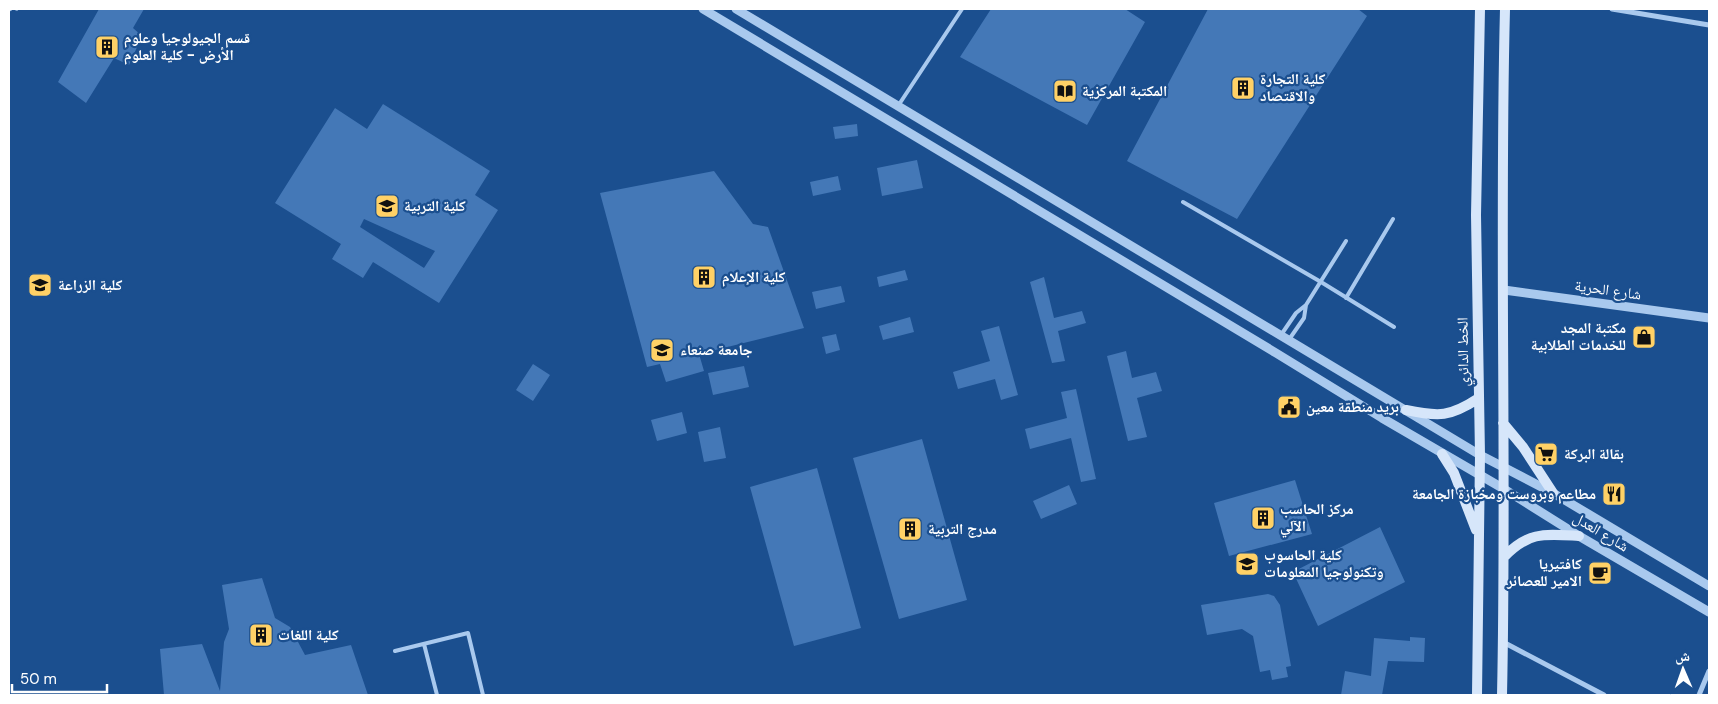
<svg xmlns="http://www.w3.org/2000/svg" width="1718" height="704" viewBox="0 0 1718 704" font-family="'DM Sans','Noto Naskh Arabic',sans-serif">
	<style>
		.building { fill: #4478b7; fill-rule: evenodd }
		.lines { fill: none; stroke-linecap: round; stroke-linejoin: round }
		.path { stroke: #a9c9ee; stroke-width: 2.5; stroke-dasharray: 2.5 4; stroke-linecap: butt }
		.service { stroke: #a9c9ee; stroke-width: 4 }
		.minor { stroke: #a9c9ee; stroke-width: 5 }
		.tertiary { stroke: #a9c9ee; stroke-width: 9 }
		.secondary { stroke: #d6e6fa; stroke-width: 10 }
		.labels { text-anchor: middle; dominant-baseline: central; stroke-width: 4.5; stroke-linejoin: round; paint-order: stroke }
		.poi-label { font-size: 15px; font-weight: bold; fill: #fff; stroke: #1b4f8f; text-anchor: start }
		.street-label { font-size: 15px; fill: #fff; stroke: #1b4f8f }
	</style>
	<rect width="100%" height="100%" fill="#1b4f8f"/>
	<path class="building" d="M 99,9 L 144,9 L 133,28 L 142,36 L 129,65 L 114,58 L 86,103 L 58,82 Z
		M 991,9 L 1125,9 L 1145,22 L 1087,125 L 960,57 Z
		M 1208,9 L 1358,9 L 1367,16 L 1237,219 L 1127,161 Z
		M 383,104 L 490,171 L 475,195 L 498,210 L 439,303 L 373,262 L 363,278 L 332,259 L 341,244 L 275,203 L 335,108 L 367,129 ZM 364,219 L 435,251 L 424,268 L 360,227 Z
		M 857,124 L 858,136 L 835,139 L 833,127 Z
		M 917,160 L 923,188 L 882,196 L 877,168 Z
		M 714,171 L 753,224 L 768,227 L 804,328 L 699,354 L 704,371 L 666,382 L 660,364 L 647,367 L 600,193 Z
		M 838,176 L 841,190 L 813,196 L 810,182 Z
		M 905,270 L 908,280 L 879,287 L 877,277 Z
		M 1044,277 L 1054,318 L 1082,311 L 1086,323 L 1058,331 L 1065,361 L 1052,363 L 1030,282 Z
		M 841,286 L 845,302 L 816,309 L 812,292 Z
		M 910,317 L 914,332 L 883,340 L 879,326 Z
		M 999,326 L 1018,395 L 1001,400 L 995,379 L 958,389 L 953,372 L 990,361 L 981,331 Z
		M 836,334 L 840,350 L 826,354 L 822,337 Z
		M 1126,351 L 1132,378 L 1156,372 L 1162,391 L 1137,398 L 1147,437 L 1128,441 L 1107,356 Z
		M 533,364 L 550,375 L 533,401 L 516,390 Z
		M 744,366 L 749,387 L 713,395 L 708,373 Z
		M 1076,389 L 1096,479 L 1081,482 L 1071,438 L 1030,449 L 1025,429 L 1067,418 L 1061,392 Z
		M 682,412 L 687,433 L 657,441 L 651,420 Z
		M 720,427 L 726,458 L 704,462 L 698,432 Z
		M 922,439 L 967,600 L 899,619 L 853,458 Z
		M 817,468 L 861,628 L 794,646 L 750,487 Z
		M 1295,480 L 1312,534 L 1229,556 L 1214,503 Z
		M 1069,485 L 1077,504 L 1041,519 L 1033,501 Z
		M 1380,527 L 1405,582 L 1318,626 L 1293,572 Z
		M 262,578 L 275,618 L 290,627 L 305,655 L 351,645 L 368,695 L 164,695 L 160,649 L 202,644 L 220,691 L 224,642 L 229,629 L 222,585 Z
		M 1268,594 L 1274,596 L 1280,605 L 1291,666 L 1286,667 L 1288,677 L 1272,680 L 1270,670 L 1260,672 L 1253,636 L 1242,629 L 1207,635 L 1201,605 Z
		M 1410,637 L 1425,638 L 1424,662 L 1388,661 L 1382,695 L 1341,695 L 1345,671 L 1371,676 L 1374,638 L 1410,641 Z"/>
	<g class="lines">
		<path class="path" d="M 9,10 L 20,9"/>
		<path class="service" d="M 898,106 L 962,9
			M 1183,202 L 1321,282 L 1394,327
			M 1346,298 L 1393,219
			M 1281,335 L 1296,313 L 1306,305 L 1346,241
			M 1288,341 L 1304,318 L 1306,305
			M 424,644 L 437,695
			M 395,651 L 468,633 L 483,695"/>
		<path class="minor" d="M 1612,9 L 1709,25
			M 1503,642 L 1604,695
			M 1699,695 L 1709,671"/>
		<path class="tertiary" d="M 703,9 L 1276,353 L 1382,418 L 1504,489 L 1579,536 L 1709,612
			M 736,9 L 1480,455 L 1553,493 L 1709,586
			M 1504,290 L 1709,318"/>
		<path class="secondary" d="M 1406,410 C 1439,417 1450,417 1479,398
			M 1503,423 L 1523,447 L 1553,493
			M 1442,454 L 1454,473 L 1476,530
			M 1504,557 C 1529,531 1545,534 1579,536
			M 1477,695 L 1480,455 L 1476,215 L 1480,9
			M 1502,695 C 1507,466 1499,238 1505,9"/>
	</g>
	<defs>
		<g id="building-square" transform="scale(1.25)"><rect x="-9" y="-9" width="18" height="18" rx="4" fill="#ffd166" stroke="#1b4f8f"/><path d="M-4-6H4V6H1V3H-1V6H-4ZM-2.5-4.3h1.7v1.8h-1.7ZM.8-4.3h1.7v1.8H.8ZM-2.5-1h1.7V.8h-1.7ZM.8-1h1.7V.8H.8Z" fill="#111"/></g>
		<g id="library-square" transform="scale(1.25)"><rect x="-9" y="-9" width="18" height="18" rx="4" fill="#ffd166" stroke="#1b4f8f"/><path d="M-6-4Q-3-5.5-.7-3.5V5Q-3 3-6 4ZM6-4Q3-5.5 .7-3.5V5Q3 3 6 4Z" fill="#111"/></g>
		<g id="university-square" transform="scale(1.25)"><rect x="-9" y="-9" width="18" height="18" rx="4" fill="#ffd166" stroke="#1b4f8f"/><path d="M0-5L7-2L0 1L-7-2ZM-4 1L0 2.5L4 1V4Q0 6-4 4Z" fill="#111"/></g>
		<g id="shop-square" transform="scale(1.25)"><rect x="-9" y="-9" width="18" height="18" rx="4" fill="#ffd166" stroke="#1b4f8f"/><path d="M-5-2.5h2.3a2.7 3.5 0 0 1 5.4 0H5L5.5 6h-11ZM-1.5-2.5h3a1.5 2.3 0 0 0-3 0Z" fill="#111"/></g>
		<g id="civic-square" transform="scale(1.25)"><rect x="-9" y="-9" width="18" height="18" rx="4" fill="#ffd166" stroke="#1b4f8f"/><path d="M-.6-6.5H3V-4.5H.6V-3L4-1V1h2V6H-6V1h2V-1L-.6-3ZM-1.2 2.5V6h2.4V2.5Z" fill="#111"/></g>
		<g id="supermarket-square" transform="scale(1.25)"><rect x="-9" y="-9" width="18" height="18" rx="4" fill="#ffd166" stroke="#1b4f8f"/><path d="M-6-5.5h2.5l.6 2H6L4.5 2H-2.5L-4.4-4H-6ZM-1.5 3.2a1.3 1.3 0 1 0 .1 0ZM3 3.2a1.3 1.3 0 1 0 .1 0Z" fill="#111"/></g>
		<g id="restaurant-square" transform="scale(1.25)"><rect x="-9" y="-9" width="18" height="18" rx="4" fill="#ffd166" stroke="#1b4f8f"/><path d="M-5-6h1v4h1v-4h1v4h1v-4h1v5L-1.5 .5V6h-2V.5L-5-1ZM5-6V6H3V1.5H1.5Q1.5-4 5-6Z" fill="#111"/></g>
		<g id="cafe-square" transform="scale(1.25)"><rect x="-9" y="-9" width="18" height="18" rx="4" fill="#ffd166" stroke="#1b4f8f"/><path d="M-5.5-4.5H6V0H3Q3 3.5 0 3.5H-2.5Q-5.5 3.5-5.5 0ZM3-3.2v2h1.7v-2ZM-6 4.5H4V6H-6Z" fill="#111"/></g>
	</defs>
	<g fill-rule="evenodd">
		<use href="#building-square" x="107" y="47"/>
		<use href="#building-square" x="1243" y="88"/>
		<use href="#library-square" x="1065" y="91"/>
		<use href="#university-square" x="387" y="206"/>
		<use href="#building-square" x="704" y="277"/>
		<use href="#university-square" x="40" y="285"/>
		<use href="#shop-square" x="1644" y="337"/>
		<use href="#university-square" x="662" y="350"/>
		<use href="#civic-square" x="1289" y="407"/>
		<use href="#supermarket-square" x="1546" y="454"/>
		<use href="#restaurant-square" x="1614" y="494"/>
		<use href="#building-square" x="1263" y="518"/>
		<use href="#building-square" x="910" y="529"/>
		<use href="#university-square" x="1247" y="564"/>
		<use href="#cafe-square" x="1600" y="573"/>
		<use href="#building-square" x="261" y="635"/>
	</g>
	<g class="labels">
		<g class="poi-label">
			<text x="124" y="38">قسم الجيولوجيا وعلوم<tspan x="124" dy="17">الأرض - كلية العلوم</tspan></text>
			<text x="1260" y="79">كلية التجارة<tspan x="1260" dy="17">والاقتصاد</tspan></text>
			<text x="1082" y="91">المكتبة المركزية</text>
			<text x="404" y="206">كلية التربية</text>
			<text x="722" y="277">كلية الإعلام</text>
			<text x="58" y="285">كلية الزراعة</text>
			<text x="1626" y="328" text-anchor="end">مكتبة المجد<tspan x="1626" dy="17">للخدمات الطلابية</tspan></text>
			<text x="680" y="350">جامعة صنعاء</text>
			<text x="1306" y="407">بريد منطقة معين</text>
			<text x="1564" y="454">بقالة البركة</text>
			<text x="1596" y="494" text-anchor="end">مطاعم وبروست ومخبازة الجامعة</text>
			<text x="1280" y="509">مركز الحاسب<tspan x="1280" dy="17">الآلي</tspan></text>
			<text x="928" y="529">مدرج التربية</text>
			<text x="1264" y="555">كلية الحاسوب<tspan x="1264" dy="17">وتكنولوجيا المعلومات</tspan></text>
			<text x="1582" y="564" text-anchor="end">كافتيريا<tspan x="1582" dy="17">الامير للعصائر</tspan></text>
			<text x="278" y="635">كلية اللغات</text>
		</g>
		<g class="street-label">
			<text transform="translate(1608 290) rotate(8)">شارع الحرية</text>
			<text transform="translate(1463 352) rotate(-91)">الخط الدائري</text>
			<text transform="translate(1601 532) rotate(31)">شارع العدل</text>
		</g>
	</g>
	<rect width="1718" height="704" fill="none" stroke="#ffffff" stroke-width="20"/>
	<g transform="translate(1683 669) rotate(358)" stroke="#1b4f8f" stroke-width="4" paint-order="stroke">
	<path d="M0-4L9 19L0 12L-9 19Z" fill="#ffffff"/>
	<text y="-8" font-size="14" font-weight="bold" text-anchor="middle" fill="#ffffff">ش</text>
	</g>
	<path d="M12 684v8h95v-8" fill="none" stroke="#ffffff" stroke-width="2.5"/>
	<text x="20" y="684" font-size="15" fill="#ffffff" stroke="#1b4f8f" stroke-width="4" paint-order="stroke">50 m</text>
</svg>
